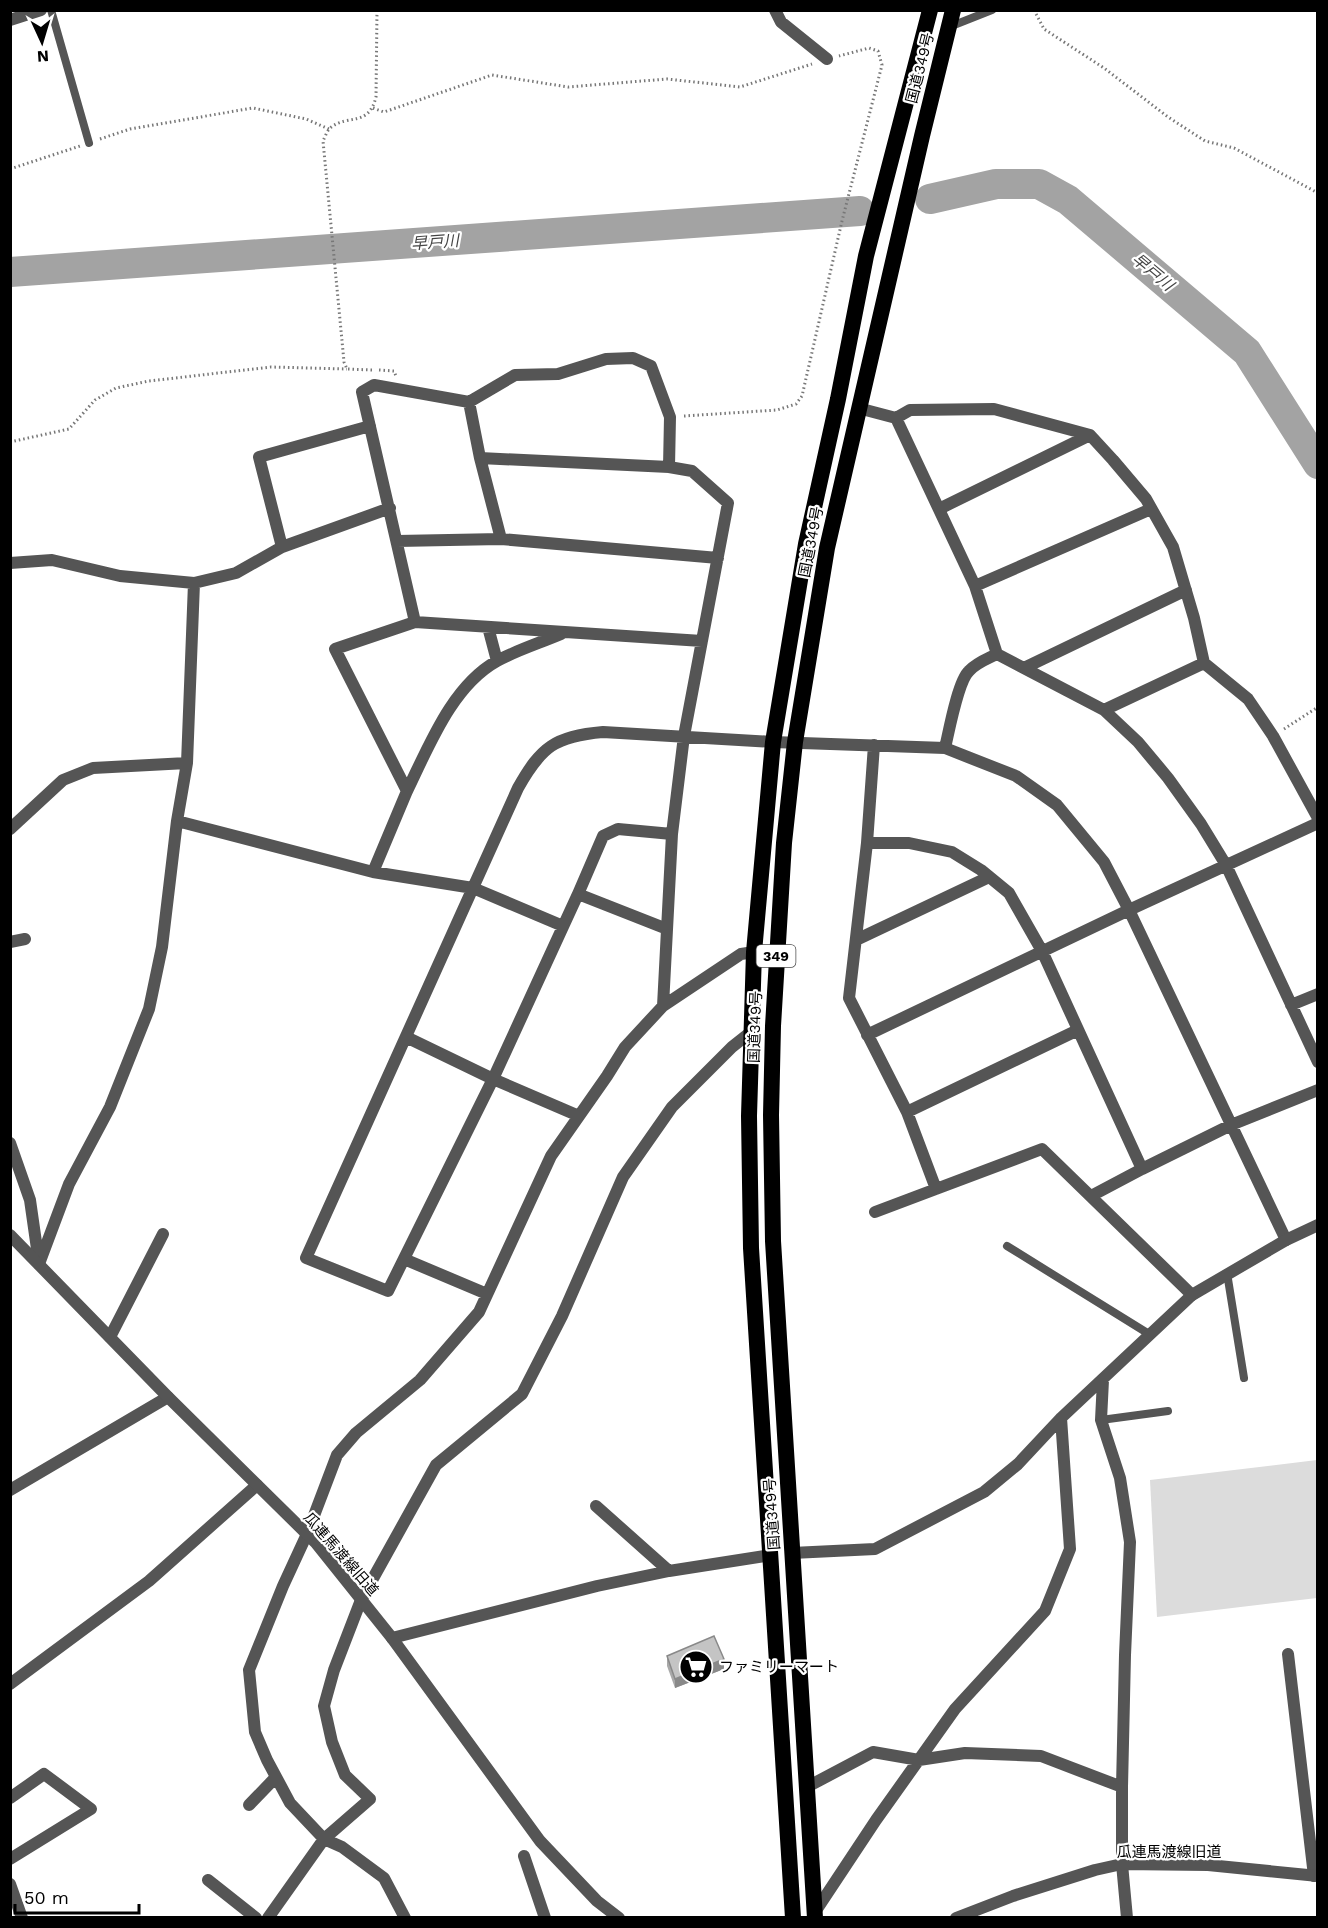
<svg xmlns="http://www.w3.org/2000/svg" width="1328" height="1928" viewBox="0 0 1328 1928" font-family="'Work Sans','Noto Sans JP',sans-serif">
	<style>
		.green { fill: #dcdcdc }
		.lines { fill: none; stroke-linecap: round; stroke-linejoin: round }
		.river { stroke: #a3a3a3; stroke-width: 30 }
		.path { stroke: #777; stroke-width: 3; stroke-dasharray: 1.5 3; stroke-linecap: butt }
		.service { stroke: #555; stroke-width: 8 }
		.minor { stroke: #555; stroke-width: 12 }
		.tertiary { stroke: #555; stroke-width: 12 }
		.trunk { stroke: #000; stroke-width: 16 }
		.wall { fill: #a9a9a9 }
		.shaded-wall { fill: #898989 }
		.building { fill: #c4c4c4; stroke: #898989; stroke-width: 1.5 }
		.labels { text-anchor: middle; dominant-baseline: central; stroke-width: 4.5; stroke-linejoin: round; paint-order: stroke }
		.shield { fill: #fff; stroke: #4c4c4c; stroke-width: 1.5 }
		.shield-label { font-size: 14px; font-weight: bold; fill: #000 }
		.street-label { font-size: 15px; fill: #000; stroke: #fff }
		.poi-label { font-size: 15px; fill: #000; stroke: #fff; text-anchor: start }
		.water-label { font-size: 16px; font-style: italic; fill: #444; stroke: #fff }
	</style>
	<rect width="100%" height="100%" fill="#fff"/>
	<path class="green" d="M 1317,1460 L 1317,1598 L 1157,1617 L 1150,1480 Z"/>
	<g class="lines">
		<path class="river" d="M 930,199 L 996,184 L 1039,184 L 1068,200 L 1247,352 L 1318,464
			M 10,272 L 860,211"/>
		<path class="path" d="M 1034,10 L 1044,29 L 1104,68 L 1168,117 L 1205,141 L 1234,148 L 1318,193
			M 373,108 L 384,112 L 492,75 L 568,87 L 667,79 L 740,87 L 812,64
			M 100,139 L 130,129 L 253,108 L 306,119 L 329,129
			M 10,169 L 80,146
			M 372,370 L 347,369 L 344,362 L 323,141 C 325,137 327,131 330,128 C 349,113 368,128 376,97 L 377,10
			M 379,370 L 394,371 L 396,376
			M 684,416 L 777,410 L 796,404 L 802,396 L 842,221 L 882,65 L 878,51 L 869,48 L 839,56
			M 10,442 L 69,429 L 95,400 L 116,388 L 149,381 L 271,367 L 347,369
			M 1284,729 L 1318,707"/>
		<path class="service" d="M 51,10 L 89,143
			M 949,27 L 992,10
			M 1007,1246 L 1149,1334
			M 1227,1273 L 1244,1378
			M 1101,1420 L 1168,1411"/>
		<path class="minor" d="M 775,10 L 781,22 L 827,59
			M 10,20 L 41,10
			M 469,402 L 515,375 L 558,374 L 606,359 L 633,358 L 651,366 L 670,417 L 669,467
			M 858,408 L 896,418 L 910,410 L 994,409 L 1090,435 L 1113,460 L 1146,499 L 1173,547 L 1194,618 L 1204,663 L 1248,699 L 1273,736 L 1318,818
			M 896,418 L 975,586 L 997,654 C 987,659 976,663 969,671 C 958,681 949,731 945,748
			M 480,458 L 501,539
			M 939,509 L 1090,435
			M 397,541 L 501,539 L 718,558
			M 282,547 L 259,457 L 370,426
			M 10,563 L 52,560 L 120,576 L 194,583 L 236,573 L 282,547 L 390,508
			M 975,586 L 1151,509
			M 415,622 L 702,641
			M 488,627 L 497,661
			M 997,654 L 1104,710 L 1204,663
			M 1024,668 L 1186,590
			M 1104,710 L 1138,742 L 1168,778 L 1201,824 L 1226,865 L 1318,1062
			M 407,791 C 429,746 452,686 497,661 C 517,650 540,643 561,634
			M 177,821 L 373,872 L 473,888 L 563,926
			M 10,829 L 63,780 L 93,768 L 187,763
			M 867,843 L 909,843 L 952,852 L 981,870 L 1009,893 L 1042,951 L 1142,1169 L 1231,1125 L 1318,1090
			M 373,872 L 407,791 L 335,649 L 415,622 L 362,392 L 374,385 L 469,402 L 480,458 L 669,467 L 692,471 L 728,503 L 684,736 L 672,834 L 663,1006
			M 578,894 L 493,1079 L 579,1116
			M 667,929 L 578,894 L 603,836 L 618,829 L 672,834
			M 856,940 L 989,877
			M 10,942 L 25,939
			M 1291,1005 L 1318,994
			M 867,1035 L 1129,910 L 1318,823
			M 406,1037 L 493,1079 L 388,1291 L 306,1258 L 518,788 C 541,747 555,736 603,732 L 773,742 L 945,748 L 1016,776 L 1057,805 L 1104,862 L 1129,910 L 1286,1240
			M 907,1112 L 1078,1030
			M 10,1143 L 30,1200 L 39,1263
			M 1091,1196 L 1142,1169
			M 875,1212 L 936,1189
			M 404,1259 L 487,1294
			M 39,1264 L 69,1184 L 110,1107 L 149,1009 L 162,947 L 177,821 L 187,763 L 194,583
			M 110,1337 L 163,1234
			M 1103,1380 L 1101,1420 L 1120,1478 L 1130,1542 L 1125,1655 L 1122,1787 L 1122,1864 L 1127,1918
			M 10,1490 L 168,1397
			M 596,1506 L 669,1571
			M 792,1553 L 875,1549 L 984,1492 L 1018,1464 L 1061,1418 L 1192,1295 L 1042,1149 L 936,1189 L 907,1112 L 849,998 L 867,843 L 874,745
			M 392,1638 L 597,1586 L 669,1571 L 771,1555
			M 1288,1654 L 1314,1876
			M 10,1684 L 149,1581 L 257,1485
			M 807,1787 L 873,1752 L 919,1760 L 965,1753 L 1041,1756 L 1122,1787
			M 10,1798 L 44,1774 L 91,1809 L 10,1859
			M 249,1805 L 276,1777
			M 524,1856 L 545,1918
			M 208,1880 L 256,1918
			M 10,1884 L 22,1918
			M 815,1912 L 876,1820 L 955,1709 L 1045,1611 L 1070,1549 L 1061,1418
			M 268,1918 L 324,1839 L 290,1803 L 267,1760 L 255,1732 L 249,1670 L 283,1586 L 307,1534 L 337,1455 L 356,1433 L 420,1380 L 479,1312 L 551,1156 L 607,1076 L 625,1047 L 663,1006 L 741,954 L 754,952
			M 405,1918 L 384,1878 L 342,1847 L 324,1839 L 370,1799 L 345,1775 L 332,1742 L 324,1706 L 334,1670 L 361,1600 L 436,1465 L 522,1394 L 562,1316 L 623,1177 L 672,1107 L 732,1047 L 751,1032"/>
		<path class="tertiary" d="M 10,1235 L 168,1397 L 316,1543 L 392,1638 L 540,1841 L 597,1901 L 619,1918
			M 1192,1295 L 1286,1240 L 1318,1225
			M 956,1918 L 1013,1896 L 1095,1870 L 1122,1864 L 1208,1865 L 1318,1876"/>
		<path class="trunk" d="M 793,1918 L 751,1248 L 749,1116 L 754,952 L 773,742 L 806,544 L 838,399 L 866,256 L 930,10
			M 815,1918 L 773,1241 L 771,1115 L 773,1026 L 784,843 L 795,742 L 827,548 L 922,136 L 953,10"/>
	</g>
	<path class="wall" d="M 667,1656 L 724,1669 L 675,1688 L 667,1666 Z"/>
	<path class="shaded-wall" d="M 724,1659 L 724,1669 L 675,1688 L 675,1679 Z"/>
	<path class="building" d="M 714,1636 L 724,1659 L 675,1679 L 667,1656 Z"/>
	<defs>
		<g id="supermarket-disc" transform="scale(1.725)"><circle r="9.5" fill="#000" stroke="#fff"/><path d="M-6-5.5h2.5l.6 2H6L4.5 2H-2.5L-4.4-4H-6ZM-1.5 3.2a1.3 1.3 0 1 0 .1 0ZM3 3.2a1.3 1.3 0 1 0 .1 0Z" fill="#fff"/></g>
	</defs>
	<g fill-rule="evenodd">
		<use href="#supermarket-disc" x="696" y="1667"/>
	</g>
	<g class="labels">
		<rect class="shield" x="756.5" y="945" width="39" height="22" rx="4.5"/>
		<g class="shield-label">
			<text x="776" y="956">349</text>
		</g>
		<g class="street-label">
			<text transform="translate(920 68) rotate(-76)">国道349号</text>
			<text transform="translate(811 542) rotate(-79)">国道349号</text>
			<text transform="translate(755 1027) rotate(-88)">国道349号</text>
			<text transform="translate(772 1514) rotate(-94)">国道349号</text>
			<text transform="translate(341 1554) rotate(49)">瓜連馬渡線旧道</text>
			<text x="1169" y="1852">瓜連馬渡線旧道</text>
		</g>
		<g class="poi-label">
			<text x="719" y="1667">ファミリーマート</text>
		</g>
		<g class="water-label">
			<text transform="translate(435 242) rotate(-4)">早戸川</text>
			<text transform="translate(1153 272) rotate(40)">早戸川</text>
		</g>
	</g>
	<rect width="1328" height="1928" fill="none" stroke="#000000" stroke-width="24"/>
	<g transform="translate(42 42) rotate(176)" stroke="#ffffff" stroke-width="4.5" paint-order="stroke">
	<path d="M0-4.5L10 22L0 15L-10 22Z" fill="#000000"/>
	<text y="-9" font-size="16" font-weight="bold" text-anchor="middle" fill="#000000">N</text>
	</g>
	<path d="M15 1904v9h124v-9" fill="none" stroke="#000000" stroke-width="3"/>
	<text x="24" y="1904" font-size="18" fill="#000000" stroke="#ffffff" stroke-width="4.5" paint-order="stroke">50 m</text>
</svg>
